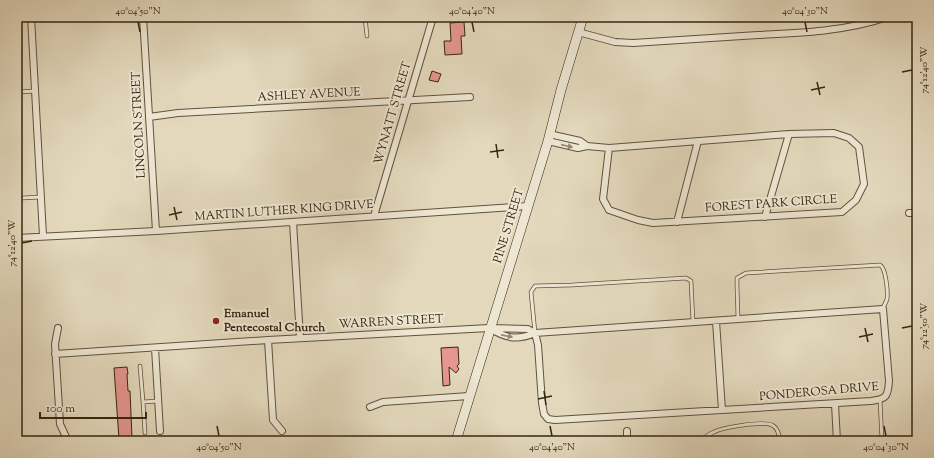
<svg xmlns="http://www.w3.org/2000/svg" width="934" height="458" viewBox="0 0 934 458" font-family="'Sorts Mill Goudy',serif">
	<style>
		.green { fill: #adc096; stroke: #727353 }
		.building { fill: #e4968f; stroke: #382610 }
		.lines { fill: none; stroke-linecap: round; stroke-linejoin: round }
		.lane-casing { stroke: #63523b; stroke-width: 4.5 }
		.street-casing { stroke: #63523b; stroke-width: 8 }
		.secondary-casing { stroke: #382610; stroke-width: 10 }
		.lane { stroke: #ede6d3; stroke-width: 3 }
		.street { stroke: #ede6d3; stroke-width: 6 }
		.secondary { stroke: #ede6d3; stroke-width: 9 }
		.oneway { fill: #928672 }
		.ticks { fill: none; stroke: #382610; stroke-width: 1.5 }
		.poi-dot { fill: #8f2418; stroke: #ede6d3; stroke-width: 1.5 }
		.labels { text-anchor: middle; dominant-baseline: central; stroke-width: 4; stroke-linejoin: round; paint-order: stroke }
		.street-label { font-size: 12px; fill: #382610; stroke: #ede6d3 }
		.poi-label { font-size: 12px; font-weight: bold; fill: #382610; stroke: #ede6d3; text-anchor: start }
		.neatline { fill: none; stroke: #382610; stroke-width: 1.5 }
		.ticks-label { font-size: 10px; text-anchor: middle; fill: #382610 }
	</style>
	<rect width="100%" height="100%" fill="#e3d8bc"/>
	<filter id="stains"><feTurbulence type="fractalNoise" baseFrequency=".005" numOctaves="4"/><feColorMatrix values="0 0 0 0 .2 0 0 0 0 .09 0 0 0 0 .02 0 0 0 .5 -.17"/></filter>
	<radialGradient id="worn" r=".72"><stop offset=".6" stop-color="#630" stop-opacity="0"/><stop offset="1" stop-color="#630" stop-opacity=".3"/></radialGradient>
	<path class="green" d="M 223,436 L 223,441 L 179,441 Z"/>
	<path class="building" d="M 464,22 L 465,36 L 461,36 L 462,54 L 445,55 L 444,41 L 451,41 L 450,23 Z
		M 432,71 L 441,74 L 438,82 L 429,80 Z
		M 458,347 L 459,364 L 457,366 L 459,369 L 456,373 L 449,367 L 450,385 L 443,386 L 441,348 Z
		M 127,367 L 128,374 L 127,374 L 128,391 L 130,391 L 132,438 L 119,439 L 114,368 Z"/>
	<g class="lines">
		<g class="lane-casing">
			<path id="lane" d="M 365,17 L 367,36
				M 17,92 L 35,91
				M 17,197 L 22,198 L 41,197
				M 738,319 L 737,285 L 737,278 L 746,273 L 880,265 C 886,268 888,292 887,299 C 886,302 884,306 883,308
				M 535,333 L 531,292 L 535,286 L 572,285 L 686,278 L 691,281 L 693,322
				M 140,366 L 143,402
				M 880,400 L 882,441
				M 145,433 L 143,402 L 158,401
				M 702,441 C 705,437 709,434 714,432 C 724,427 762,421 772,425 C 778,428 779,435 780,441"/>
		</g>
		<g class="street-casing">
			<path id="street" d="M 31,17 L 43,236
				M 143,17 L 156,231
				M 578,32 L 615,42 L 633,43 C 675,40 717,38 758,35 C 803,33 846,31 888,17
				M 149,117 L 178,113 L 470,97
				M 549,134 L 580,141 L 587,146
				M 548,141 L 578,148 L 587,146 L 609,148 L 789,134 L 834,133 L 849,138 L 859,147 L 864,184 L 856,200 L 842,212 L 653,223 L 638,220 L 609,210 L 603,199 L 609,148
				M 909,213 L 917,213
				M 374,216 L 433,17
				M 765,217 L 789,134
				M 293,222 L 300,338
				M 677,222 L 698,141
				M 17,238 L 156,231 L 528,206
				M 716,321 L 722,410
				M 58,328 L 55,344 L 60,424 L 66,437
				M 535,333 L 883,309 L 889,381 C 888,396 887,399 871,401 L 555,420 L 548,419 L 544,414 L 542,403 L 538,345 L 535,333 L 528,329 L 489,328 C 506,338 516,341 535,333
				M 268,340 L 273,420 L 282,431
				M 155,348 L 160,431
				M 55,354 L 268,340 L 489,328
				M 835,404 L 837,441
				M 370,407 L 383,402 L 469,396
				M 627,431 L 627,441"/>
		</g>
		<g class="secondary-casing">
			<path id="secondary" d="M 456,441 L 548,141 L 561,90 L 583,17"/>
		</g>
		<use href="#lane" class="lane"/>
		<use href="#street" class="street"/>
		<use href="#secondary" class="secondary"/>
	</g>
	<defs><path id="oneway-solid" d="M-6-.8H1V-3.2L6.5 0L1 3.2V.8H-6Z"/></defs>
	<g class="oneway">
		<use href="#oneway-solid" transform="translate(567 146) rotate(13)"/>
		<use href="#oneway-solid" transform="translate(507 336) rotate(11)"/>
	</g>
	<path class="ticks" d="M 138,22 L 140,32M 472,22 L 474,32M 805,22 L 807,32M 902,72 L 912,70M 817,82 L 820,95M 811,90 L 825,87M 496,144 L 498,158M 490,152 L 504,150M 174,207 L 177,220M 169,215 L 182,212M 22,243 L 32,241M 865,328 L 868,342M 902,328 L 912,326M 859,337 L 873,334M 544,391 L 546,405M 538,399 L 552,396M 217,426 L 219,436M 550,426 L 552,436M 884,426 L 886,436"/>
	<circle class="poi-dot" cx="216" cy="321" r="4"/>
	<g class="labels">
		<g class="street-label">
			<text transform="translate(309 95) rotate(-3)">ASHLEY AVENUE</text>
			<text transform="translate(393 113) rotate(-74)">WYNATT STREET</text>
			<text transform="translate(139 125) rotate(-93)">LINCOLN STREET</text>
			<text transform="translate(771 204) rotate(-4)">FOREST PARK CIRCLE</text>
			<text transform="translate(284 211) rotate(-4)">MARTIN LUTHER KING DRIVE</text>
			<text transform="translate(509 226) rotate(-73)">PINE STREET</text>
			<text transform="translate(391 322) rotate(-3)">WARREN STREET</text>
			<text transform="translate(819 392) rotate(-5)">PONDEROSA DRIVE</text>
		</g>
		<g class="poi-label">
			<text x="224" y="314">Emanuel<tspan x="224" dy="14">Pentecostal Church</tspan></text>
		</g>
	</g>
	<rect width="934" height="458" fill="none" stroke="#e3d8bc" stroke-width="44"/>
	<path d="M40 412v6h106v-6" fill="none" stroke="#382610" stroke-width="2"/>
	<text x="46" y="412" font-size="12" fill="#382610" stroke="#ede6d3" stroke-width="3" paint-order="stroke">100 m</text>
	<rect x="22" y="22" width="890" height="414" class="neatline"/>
	<g class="ticks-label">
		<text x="138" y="14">40°04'50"N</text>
		<text x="472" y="14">40°04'40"N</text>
		<text x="805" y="14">40°04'30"N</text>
		<text transform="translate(923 70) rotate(-90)" y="4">74°12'40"W</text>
		<text transform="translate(11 243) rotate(-90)" y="4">74°12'40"W</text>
		<text transform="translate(923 326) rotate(-90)" y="4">74°12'50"W</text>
		<text x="219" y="450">40°04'50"N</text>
		<text x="552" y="450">40°04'40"N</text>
		<text x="886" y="450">40°04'30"N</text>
	</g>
	<rect width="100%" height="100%" filter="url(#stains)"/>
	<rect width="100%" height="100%" fill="url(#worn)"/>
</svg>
